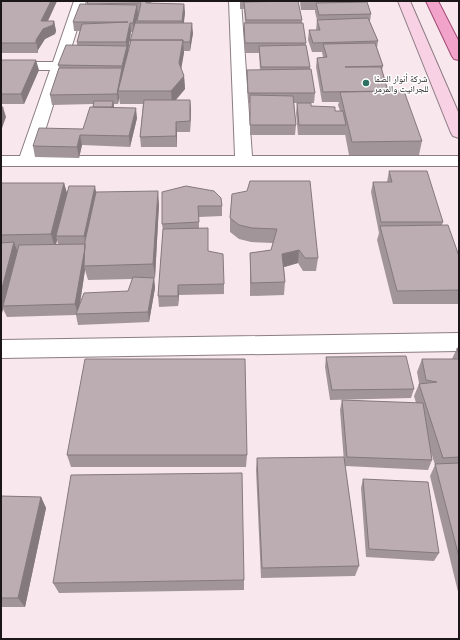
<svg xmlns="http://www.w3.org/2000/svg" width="460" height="640" viewBox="0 0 460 640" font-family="Mulish,'Noto Naskh Arabic',sans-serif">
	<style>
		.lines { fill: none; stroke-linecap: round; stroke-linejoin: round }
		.street-casing { stroke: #8b7d82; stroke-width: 2 }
		.secondary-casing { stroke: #8b7d82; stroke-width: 2 }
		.primary-casing { stroke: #a14a74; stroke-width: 2 }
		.street { fill: #fff; fill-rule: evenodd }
		.secondary { fill: #f8d1e4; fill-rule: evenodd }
		.primary { fill: #f2a3c9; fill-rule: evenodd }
		.wall { fill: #a29599; fill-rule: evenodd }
		.shaded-wall { fill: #84797d }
		.building { fill: #bcadb2; stroke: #84797d }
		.poi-dot { fill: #2e7163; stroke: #fff; stroke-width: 1.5 }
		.labels { text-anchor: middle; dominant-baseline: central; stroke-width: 3; stroke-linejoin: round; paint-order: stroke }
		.far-poi-label { font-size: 9px; fill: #1b1618; stroke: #fff; text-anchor: start }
	</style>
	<rect width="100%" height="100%" fill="#f8e8ee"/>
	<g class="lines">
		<g class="street-casing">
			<path id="street" d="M 74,1 L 86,1 L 37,156 L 235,156 L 229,1 L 241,1 L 252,156 L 459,156 L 459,166 L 1,166 L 1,156 L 20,156 L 50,70 L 1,70 L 1,62 L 53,62 Z
				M 459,333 L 459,351 L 1,358 L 1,340 Z"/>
		</g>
		<g class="secondary-casing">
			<path id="secondary" d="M 398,1 L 410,1 L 459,114 L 459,138 L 453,136 L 451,133 Z"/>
		</g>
		<g class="primary-casing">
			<path id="primary" d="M 426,1 L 438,1 L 459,42 L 459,60 L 454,59 L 452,56 Z"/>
		</g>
		<use href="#street" class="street"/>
		<use href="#secondary" class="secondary"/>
		<use href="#primary" class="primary"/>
	</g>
	<path class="wall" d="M 1,1 L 57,1 L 48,21 L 54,21 L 56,31 L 55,34 L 45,39 L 38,50 L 38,53 L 1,53 Z
		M 88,1 L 152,1 L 151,3 L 184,4 L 185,13 L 183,23 L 193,33 L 190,51 L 184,51 L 181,68 L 184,76 L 185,89 L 176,100 L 190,100 L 191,110 L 190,132 L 177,132 L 177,147 L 141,147 L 140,137 L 143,104 L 120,104 L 119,98 L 118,104 L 114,104 L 114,107 L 137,118 L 130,147 L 82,145 L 79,158 L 35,157 L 33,146 L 83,129 L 93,107 L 93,104 L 52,105 L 50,95 L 59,68 L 58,65 L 77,45 L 77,42 L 80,31 L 74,31 L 73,22 L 87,4 ZM 131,32 L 133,32 L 128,52 L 128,51 Z
		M 240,1 L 295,1 L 302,20 L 302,23 L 310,67 L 310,69 L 315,93 L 314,103 L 311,103 L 311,106 L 335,111 L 340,111 L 338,105 L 339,102 L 322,102 L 316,67 L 317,58 L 323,57 L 322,52 L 312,52 L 308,40 L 309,30 L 316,30 L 317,20 L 315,12 L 315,10 L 301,10 L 300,1 L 362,1 L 361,2 L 371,14 L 370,22 L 378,41 L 377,48 L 383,66 L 382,70 L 388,91 L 422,141 L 419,155 L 349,155 L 345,134 L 345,135 L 298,135 L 296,113 L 297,103 L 294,103 L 296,125 L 295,135 L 250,135 L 250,103 L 248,103 L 247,70 L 260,70 L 259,53 L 245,53 L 244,32 L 244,23 L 245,23 L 244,9 L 240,9 Z
		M 1,60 L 39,70 L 24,104 L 1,104 Z
		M 389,171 L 443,222 L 442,225 L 459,256 L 459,304 L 393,304 L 377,240 L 379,233 L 371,192 L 373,182 L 387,182 Z
		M 1,183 L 64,183 L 67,194 L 96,192 L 159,204 L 155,278 L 153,278 L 154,278 L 155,288 L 149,322 L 78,325 L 76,315 L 7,317 L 3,309 L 1,317 ZM 57,240 L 58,244 L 56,245 ZM 85,270 L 88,280 L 132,279 L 128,291 L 80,304 Z
		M 162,192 L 222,206 L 222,216 L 199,217 L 199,228 L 208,251 L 224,284 L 224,294 L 179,295 L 178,306 L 159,307 L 158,296 L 163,231 L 162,224 Z
		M 232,194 L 318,258 L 316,271 L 303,271 L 298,263 L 284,267 L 285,282 L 284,295 L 250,296 L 250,253 L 271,250 L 273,243 L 251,242 L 239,239 L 230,232 L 230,218 Z
		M 457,348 L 459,349 L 459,596 L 430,476 L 435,465 L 431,452 L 432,460 L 428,470 L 345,466 L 359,566 L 355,576 L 261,578 L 256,470 L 257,458 L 344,462 L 340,410 L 342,400 L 416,403 L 414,396 L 419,384 L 419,383 L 417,372 L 422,359 L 452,359 Z
		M 326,357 L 414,389 L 411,398 L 330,400 L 325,367 Z
		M 67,455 L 247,455 L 246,467 L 71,467 Z
		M 363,479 L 439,553 L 434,561 L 366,557 L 361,488 Z
		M 1,496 L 41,497 L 46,508 L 25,607 L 1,607 Z
		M 244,580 L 244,590 L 59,593 L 53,583 Z"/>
	<path class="shaded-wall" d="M 51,1 L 57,1 L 44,29 L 54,21 L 56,31 L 55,34 L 45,39 L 38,50 L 38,53 L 36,40 L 41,21 Z
		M 184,4 L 185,13 L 183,31 L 182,21 Z
		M 137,5 L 138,14 L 134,32 L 133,23 Z
		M 130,23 L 131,32 L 128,51 L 128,55 L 118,91 L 119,98 L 118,104 L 117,94 L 122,68 L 122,66 L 127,47 L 126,42 Z
		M 192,23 L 193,33 L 190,51 L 190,42 Z
		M 183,40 L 184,53 L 180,76 L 179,63 Z
		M 36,60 L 39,70 L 24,104 L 21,94 Z
		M 184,76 L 185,89 L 172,104 L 171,91 Z
		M 190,100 L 191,110 L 190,132 Z
		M 113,101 L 114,106 L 112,113 L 112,107 Z
		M 3,107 L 6,117 L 1,131 L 1,113 Z
		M 136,108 L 137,118 L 130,147 L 129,136 Z
		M 176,122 L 177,132 L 177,147 L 176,136 Z
		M 80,135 L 82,145 L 79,158 L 77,147 Z
		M 64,183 L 68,196 L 56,236 L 57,240 L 55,248 L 51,234 Z
		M 95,186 L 97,197 L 87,247 L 84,236 Z
		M 158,191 L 159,204 L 155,278 L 153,264 Z
		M 14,242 L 18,253 L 3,306 L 3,309 L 1,317 L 1,292 Z
		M 85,244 L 84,266 L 85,270 L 78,315 L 75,304 Z
		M 299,250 L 298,263 L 281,268 L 282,254 Z
		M 154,278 L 155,288 L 149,322 L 148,312 Z
		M 178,285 L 179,295 L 178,306 Z
		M 41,497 L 46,508 L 25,607 L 18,598 Z"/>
	<path class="building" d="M 1,1 L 51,1 L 41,21 L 54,21 L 53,25 L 43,29 L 36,40 L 36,43 L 1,43 Z
		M 88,1 L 147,1 L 146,3 L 184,4 L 182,21 L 137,21 L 141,3 L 87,4 Z
		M 298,1 L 302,20 L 246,20 L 244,2 Z
		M 367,2 L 371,14 L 319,15 L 316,3 Z
		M 80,4 L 137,5 L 133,23 L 130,23 L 126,42 L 77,42 L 82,24 L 128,22 L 73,22 Z
		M 368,18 L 378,41 L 313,43 L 309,30 L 320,30 L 317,20 Z
		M 135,23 L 192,23 L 190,42 L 183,42 L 183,40 L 131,40 L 130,41 Z
		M 244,23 L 303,23 L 306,43 L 245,43 Z
		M 131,40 L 183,40 L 179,63 L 184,76 L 171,91 L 118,91 Z
		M 375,43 L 383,66 L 345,67 L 381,67 L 388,91 L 323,92 L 317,58 L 327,57 L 323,44 Z
		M 66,45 L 127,46 L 122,66 L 58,65 Z
		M 306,45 L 310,67 L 261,67 L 259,46 Z
		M 1,60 L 36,60 L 21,94 L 1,94 Z
		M 59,68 L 122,68 L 117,94 L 50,95 Z
		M 311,69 L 315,93 L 248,93 L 247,70 Z
		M 404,91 L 422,141 L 352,142 L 340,92 Z
		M 250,95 L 293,96 L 296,125 L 250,125 Z
		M 144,100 L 190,100 L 190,121 L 176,122 L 176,136 L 140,137 Z
		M 94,101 L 113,101 L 112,107 L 93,107 Z
		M 297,103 L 311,103 L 311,106 L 335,107 L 335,111 L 343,111 L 346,125 L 299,125 Z
		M 1,107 L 3,107 L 1,113 Z
		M 90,107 L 136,108 L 129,136 L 80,135 L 77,147 L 33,146 L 39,128 L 83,129 Z
		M 389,171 L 427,171 L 443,222 L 381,222 L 373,182 L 392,182 Z
		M 250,181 L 310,181 L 318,258 L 305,258 L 299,250 L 282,254 L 285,282 L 251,283 L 250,253 L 271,250 L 277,229 L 252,228 L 239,225 L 230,218 L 232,194 L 247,191 Z
		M 1,183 L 64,183 L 51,234 L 1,235 Z
		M 69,186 L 95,186 L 84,236 L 56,236 Z
		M 186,186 L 214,191 L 221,198 L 222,206 L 198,206 L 199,222 L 162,224 L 162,192 Z
		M 158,191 L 153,264 L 84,266 L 85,241 L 96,192 Z
		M 448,225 L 459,256 L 459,290 L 397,291 L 380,226 Z
		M 208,228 L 208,251 L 223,254 L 224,284 L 178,285 L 178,296 L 158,296 L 163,229 Z
		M 14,242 L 1,292 L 1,243 Z
		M 85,244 L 85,248 L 75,304 L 3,306 L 19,245 Z
		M 133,277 L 154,278 L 148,312 L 76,314 L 84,293 L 128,291 Z
		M 457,348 L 459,349 L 459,357 Z
		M 406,356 L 414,389 L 332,390 L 326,357 Z
		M 85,359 L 245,359 L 247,455 L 67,455 Z
		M 422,359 L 459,359 L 459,457 L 443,458 L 419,384 L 437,382 L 426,380 Z
		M 342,400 L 423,403 L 432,460 L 347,457 Z
		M 344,457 L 359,566 L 262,568 L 257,458 Z
		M 459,463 L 459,557 L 435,464 Z
		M 242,473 L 244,580 L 53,583 L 71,475 Z
		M 363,479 L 428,482 L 439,553 L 369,549 Z
		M 1,496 L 41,497 L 18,598 L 1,598 Z"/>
	<circle class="poi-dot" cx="366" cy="83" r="4"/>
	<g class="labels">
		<g class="far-poi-label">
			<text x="374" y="78">شركة أنوار الصفا<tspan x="374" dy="10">للجرانيت والمرمر</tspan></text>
		</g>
	</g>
	<rect width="460" height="640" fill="none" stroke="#1b1618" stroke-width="4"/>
</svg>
